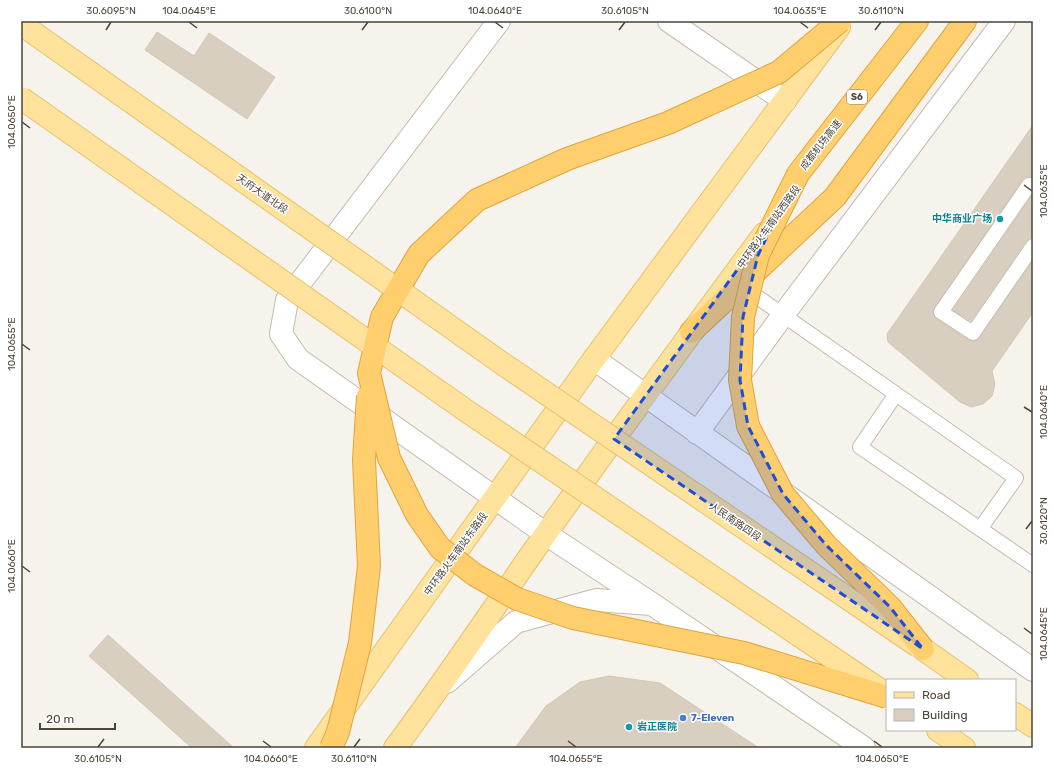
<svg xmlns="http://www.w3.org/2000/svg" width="1054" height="769" viewBox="0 0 1054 769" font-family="Rubik,'Noto Sans SC',sans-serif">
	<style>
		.building { fill: #d8cfc1; stroke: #d3c7b4 }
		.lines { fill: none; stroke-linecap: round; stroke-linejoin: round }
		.service-casing { stroke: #c2bbae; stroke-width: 16 }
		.tertiary-casing { stroke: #c2bbae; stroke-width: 24 }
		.primary-casing { stroke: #e6c16a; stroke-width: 24 }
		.motorway-casing { stroke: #e0a43c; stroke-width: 24 }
		.service { stroke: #fff; stroke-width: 14 }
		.tertiary { stroke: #fff; stroke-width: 22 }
		.primary { stroke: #ffe39c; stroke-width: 22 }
		.motorway { stroke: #ffcf6e; stroke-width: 22 }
		.primary-bridge-casing { stroke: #e6c16a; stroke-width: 24; stroke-linecap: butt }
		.motorway-bridge-casing { stroke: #e0a43c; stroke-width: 24; stroke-linecap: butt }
		.primary-bridge { stroke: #ffe39c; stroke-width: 22 }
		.motorway-bridge { stroke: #ffcf6e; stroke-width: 22 }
		.marked { fill: #1d4ed8; fill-opacity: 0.2; stroke: #1d4ed8; stroke-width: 3; stroke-dasharray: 8 5; stroke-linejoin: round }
		.ticks { fill: none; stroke: #4b4439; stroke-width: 1.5 }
		.culture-dot { fill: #0f9aa8; stroke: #fff; stroke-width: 1.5 }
		.shop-dot { fill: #3f7fe0; stroke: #fff; stroke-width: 1.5 }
		.labels { text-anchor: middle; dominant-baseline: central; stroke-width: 3; stroke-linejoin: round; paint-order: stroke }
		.shield { fill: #fff; stroke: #817c74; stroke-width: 1 }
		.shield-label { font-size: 9px; font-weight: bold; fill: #4b4439 }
		.street-label { font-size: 10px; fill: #4b4439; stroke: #fff }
		.culture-label { font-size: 10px; font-weight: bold; fill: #0d838f; stroke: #fff; text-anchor: end }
		.shop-label { font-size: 10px; font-weight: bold; fill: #366cbe; stroke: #fff; text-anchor: start }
		.neatline { fill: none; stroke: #4b4439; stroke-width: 1.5 }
		.ticks-label { font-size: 10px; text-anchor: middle; fill: #4b4439 }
	</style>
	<rect width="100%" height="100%" fill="#f6f3ec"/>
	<path class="building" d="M 157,32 L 194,56 L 209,33 L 275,77 L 247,119 L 145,50 Z
		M 1033,125 L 1033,178 L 1026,177 L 1022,180 L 933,311 L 936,319 L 968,340 L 977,340 L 1033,261 L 1033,312 L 992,371 L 995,384 L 992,396 L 983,404 L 971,407 L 960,402 L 888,342 L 887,334 Z
		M 1033,194 L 1033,238 L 1026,241 L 971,321 L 953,310 Z
		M 108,635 L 234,748 L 192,748 L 89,656 Z
		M 609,676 L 660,683 L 759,748 L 515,748 L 546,706 L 580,682 Z"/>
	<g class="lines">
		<g class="service-casing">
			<path id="service" d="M 1029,185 L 941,312 L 973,333 L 1033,246
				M 743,287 L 896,394 L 860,447 L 1033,565
				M 896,394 L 1016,478 L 980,529"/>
		</g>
		<g class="tertiary-casing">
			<path id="tertiary" d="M 499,21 L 287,300 L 281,334 L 298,359 L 546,534 L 652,604 L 864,748
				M 669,21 L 785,101
				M 594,359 L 1033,670
				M 697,433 L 783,315 L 1004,21
				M 447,682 L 516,622 L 596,600 L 651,604"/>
		</g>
		<g class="primary-casing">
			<path id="primary" d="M 923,649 L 967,680
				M 1015,714 L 1033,726
				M 938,730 L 964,748
				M 316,748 L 594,359 L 839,27
				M 395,748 C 448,677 496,604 547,532 C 618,432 691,333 764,234"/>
		</g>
		<g class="motorway-casing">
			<path id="motorway" d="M 798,174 L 917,21
				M 691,332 L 835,197 L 965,21"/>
		</g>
		<use href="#service" class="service"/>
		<use href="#tertiary" class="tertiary"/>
		<use href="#primary" class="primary"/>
		<use href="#motorway" class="motorway"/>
		<g class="primary-bridge-casing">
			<path id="primary-bridge" d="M 21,24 L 503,364 L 918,646
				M 21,98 L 468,412 L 886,694"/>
		</g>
		<g class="motorway-bridge-casing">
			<path id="motorway-bridge" d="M 840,21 L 779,72 L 668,123 L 567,159 L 477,200 L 419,254 L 382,317 L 369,373 L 389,458 L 417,515 L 440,548 L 475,575 L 517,599 L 573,618 L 744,653 L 887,697
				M 798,174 L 758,255 L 743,317 L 740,380 L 748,426 L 783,494 L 826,545 L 890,607 L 923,649
				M 331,748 L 338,732 L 360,643 L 369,566 L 364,460 L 368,396"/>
		</g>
		<use href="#primary-bridge" class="primary-bridge"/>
		<use href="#motorway-bridge" class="motorway-bridge"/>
	</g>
	<path class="marked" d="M 778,214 L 758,255 L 743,317 L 740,380 L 748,426 L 783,494 L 826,545 L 890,607 L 923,649 L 614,439 Z"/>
	<path class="ticks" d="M 189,22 L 197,28M 495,22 L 503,28M 800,22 L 808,28M 106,30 L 111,22M 362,30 L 368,22M 619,30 L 625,22M 875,30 L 881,22M 22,122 L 30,128M 1024,185 L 1032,191M 22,344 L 30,350M 1024,407 L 1032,412M 1026,529 L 1032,521M 22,566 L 30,572M 1024,628 L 1032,634M 263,741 L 271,747M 568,741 L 576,747M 874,741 L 882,747M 98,747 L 104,739M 354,747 L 360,739"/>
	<g class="culture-dot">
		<circle cx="1000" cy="219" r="4"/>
		<circle cx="629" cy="727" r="4"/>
	</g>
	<circle class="shop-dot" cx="683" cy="718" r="4"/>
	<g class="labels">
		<rect class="shield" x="847" y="90" width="20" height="14" rx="3"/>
		<g class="shield-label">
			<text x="857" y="97">S6</text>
		</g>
		<g class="street-label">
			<text transform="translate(821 145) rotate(-52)">成都机场高速</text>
			<text transform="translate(262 194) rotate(35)">天府大道北段</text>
			<text transform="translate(769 227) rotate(-54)">中环路火车南站西路段</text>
			<text transform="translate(735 522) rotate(34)">人民南路四段</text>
			<text transform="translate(456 554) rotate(-54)">中环路火车南站东路段</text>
		</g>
		<g class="culture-label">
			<text x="992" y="219">中华商业广场</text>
			<text x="637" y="727" text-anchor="start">岩正医院</text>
		</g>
		<g class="shop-label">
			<text x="691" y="718">7-Eleven</text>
		</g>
	</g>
	<rect width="1054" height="769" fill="none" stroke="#ffffff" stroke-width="44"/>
	<rect x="886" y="679" width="130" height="52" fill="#ffffff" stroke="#b7b4b0"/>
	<rect x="894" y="692" width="20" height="6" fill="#ffe39c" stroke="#b7b4b0"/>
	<text x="922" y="699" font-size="12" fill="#4b4439">Road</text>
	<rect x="894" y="709" width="20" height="12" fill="#d8cfc1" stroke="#b7b4b0"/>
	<text x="922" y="719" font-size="12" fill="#4b4439">Building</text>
	<path d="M40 723v6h75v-6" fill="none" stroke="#4b4439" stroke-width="2"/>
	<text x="46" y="723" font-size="12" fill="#4b4439" stroke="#ffffff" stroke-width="3" paint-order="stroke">20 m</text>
	<rect x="22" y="22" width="1010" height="725" class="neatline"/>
	<g class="ticks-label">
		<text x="111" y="14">30.6095°N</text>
		<text x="189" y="14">104.0645°E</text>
		<text x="368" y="14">30.6100°N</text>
		<text x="495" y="14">104.0640°E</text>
		<text x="625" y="14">30.6105°N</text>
		<text x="800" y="14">104.0635°E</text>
		<text x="881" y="14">30.6110°N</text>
		<text transform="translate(11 122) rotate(-90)" y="4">104.0650°E</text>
		<text transform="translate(1043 191) rotate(-90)" y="4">104.0635°E</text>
		<text transform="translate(11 344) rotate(-90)" y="4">104.0655°E</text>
		<text transform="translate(1043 412) rotate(-90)" y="4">104.0640°E</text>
		<text transform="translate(1043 521) rotate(-90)" y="4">30.6120°N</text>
		<text transform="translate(11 566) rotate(-90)" y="4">104.0660°E</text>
		<text transform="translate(1043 634) rotate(-90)" y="4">104.0645°E</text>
		<text x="98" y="762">30.6105°N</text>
		<text x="271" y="762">104.0660°E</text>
		<text x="354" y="762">30.6110°N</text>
		<text x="576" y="762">104.0655°E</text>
		<text x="882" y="762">104.0650°E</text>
	</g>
</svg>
